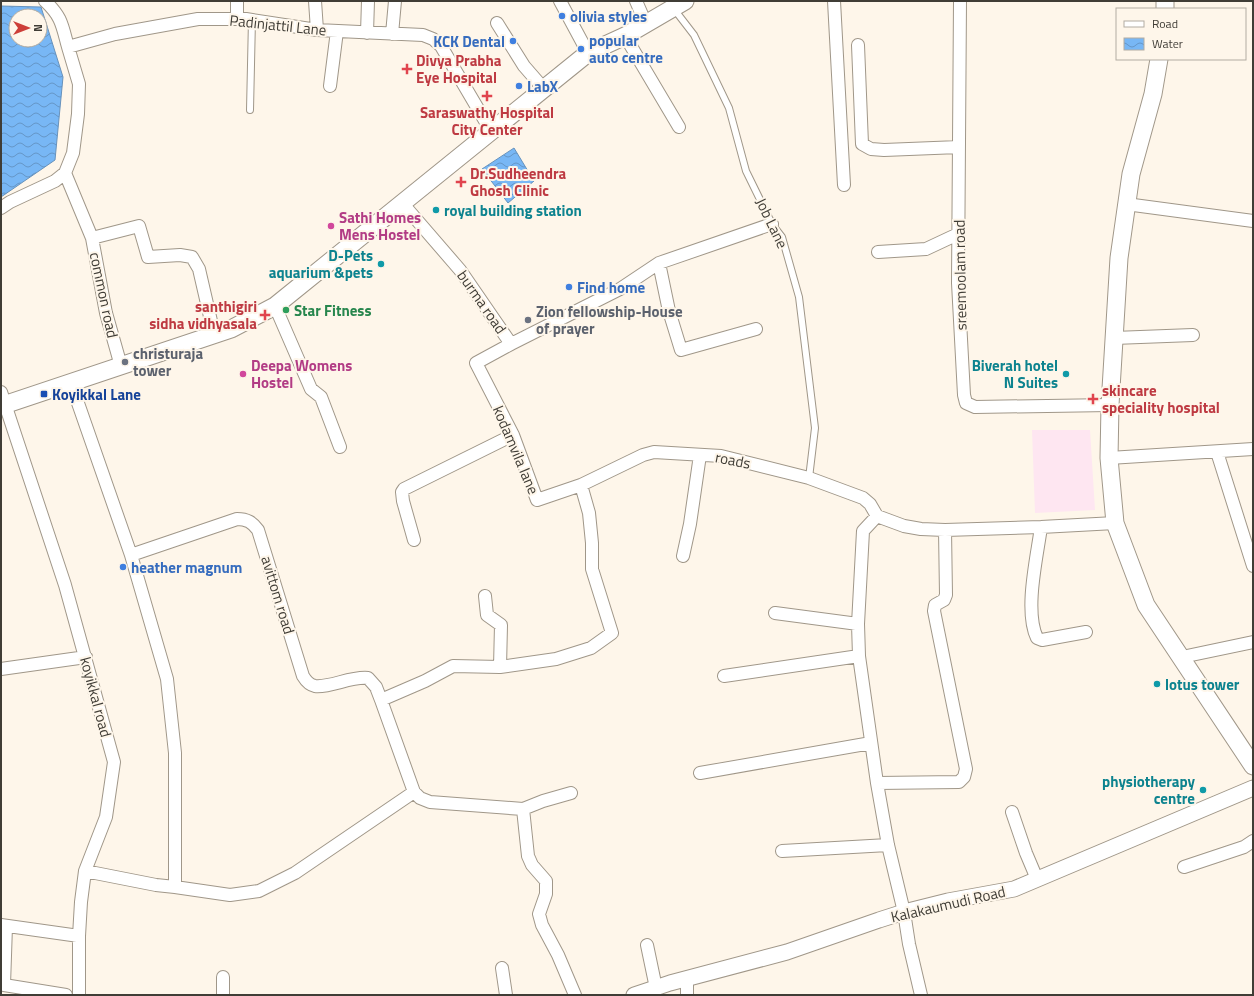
<svg xmlns="http://www.w3.org/2000/svg" width="1254" height="996" viewBox="0 0 1254 996" font-family="'Titillium Web',sans-serif">
	<style>
		.education { fill: #fee6f1 }
		.water { fill: url(#water-waves); stroke: #6792bc; fill-rule: evenodd }
		.lines { fill: none; stroke-linecap: round; stroke-linejoin: round }
		.service-casing { stroke: #a09789; stroke-width: 8 }
		.minor-casing { stroke: #a09789; stroke-width: 14 }
		.tertiary-casing { stroke: #a09789; stroke-width: 17 }
		.secondary-casing { stroke: #a09789; stroke-width: 19 }
		.service { stroke: #fff; stroke-width: 6 }
		.minor { stroke: #fff; stroke-width: 12 }
		.tertiary { stroke: #fff; stroke-width: 15 }
		.secondary { stroke: #fff; stroke-width: 17 }
		.shop-dot { fill: #3f7fe0; stroke: #fef6ea; stroke-width: 1.5 }
		.health-dot { fill: #e0444e; stroke: #fef6ea; stroke-width: 1.5 }
		.culture-dot { fill: #0f9aa8; stroke: #fef6ea; stroke-width: 1.5 }
		.hotel-dot { fill: #d1479c; stroke: #fef6ea; stroke-width: 1.5 }
		.leisure-dot { fill: #2e9e5b; stroke: #fef6ea; stroke-width: 1.5 }
		.worship-dot { fill: #6b7280; stroke: #fef6ea; stroke-width: 1.5 }
		.transit-dot { fill: #1a4fb4; stroke: #fef6ea; stroke-width: 1.5 }
		.labels { text-anchor: middle; dominant-baseline: central; stroke-width: 4; stroke-linejoin: round; paint-order: stroke }
		.shop-label { font-size: 15px; font-weight: bold; fill: #366cbe; stroke: #fef6ea; text-anchor: start }
		.street-label { font-size: 15px; fill: #403d36; stroke: #fef6ea }
		.health-label { font-size: 15px; font-weight: bold; fill: #be3a42; stroke: #fef6ea; text-anchor: start }
		.culture-label { font-size: 15px; font-weight: bold; fill: #0d838f; stroke: #fef6ea; text-anchor: end }
		.hotel-label { font-size: 15px; font-weight: bold; fill: #b23c85; stroke: #fef6ea; text-anchor: start }
		.leisure-label { font-size: 15px; font-weight: bold; fill: #27864d; stroke: #fef6ea; text-anchor: start }
		.worship-label { font-size: 15px; font-weight: bold; fill: #5b616d; stroke: #fef6ea; text-anchor: start }
		.transit-label { font-size: 15px; font-weight: bold; fill: #164399; stroke: #fef6ea; text-anchor: start }
	</style>
	<defs>
		<pattern id="water-waves" width="16" height="10" patternUnits="userSpaceOnUse"><rect width="16" height="10" fill="#78b7f5"/><path d="M0 5q4-4 8 0t8 0" fill="none" stroke="#6496c7"/></pattern>
	</defs>
	<rect width="100%" height="100%" fill="#fef6ea"/>
	<path class="education" d="M 1032,430 L 1090,430 L 1095,510 L 1035,513 Z"/>
	<path class="water" d="M 1,6 L 41,7 L 63,77 L 55,160 L 1,197 ZM 16,16 L 40,16 L 40,40 L 16,40 Z
		M 514,148 L 534,181 L 508,203 L 482,169 Z"/>
	<g class="lines">
		<g class="service-casing">
			<path id="service" d="M 674,9 L 694,35 L 729,108 L 746,171 L 772,224 L 782,237 L 799,297 L 815,428 L 809,478
				M 250,110 L 252,19"/>
		</g>
		<g class="minor-casing">
			<path id="minor" d="M 45,1 C 62,17 62,25 68,47 L 115,34 L 198,19 L 246,19 L 317,30 L 423,35 L 433,39 L 441,46 L 491,131
				M 237,1 L 237,19
				M 315,1 L 317,30
				M 560,1 L 588,53
				M 636,1 L 646,24
				M 834,1 L 844,185
				M 960,1 L 958,283 L 964,395 L 966,403 L 975,407 L 1110,405
				M 497,23 L 524,66 L 544,89
				M 367,33 L 368,1
				M 392,34 L 395,1
				M 625,36 L 679,127
				M 858,45 L 862,144 L 871,149 L 884,150 L 959,147
				M 330,86 L 337,31
				M 65,173 L 92,238
				M 403,204 L 460,270 L 511,344 L 620,289 L 659,263 L 772,224
				M 1126,204 L 1253,221
				M 1,208 L 10,202 L 55,181 L 65,173 L 73,153 L 78,114 L 79,84 L 68,47
				M 878,252 L 926,249 L 958,234
				M 659,263 L 669,311 L 681,350 L 756,329
				M 275,306 L 311,389 L 321,397 L 340,447
				M 1114,338 L 1193,335
				M 121,366 L 106,313 L 92,238 L 139,226 L 148,257 L 180,255 L 192,257 L 199,269 L 214,334
				M 71,383 L 131,555 L 237,519 C 247,519 252,522 258,530 L 303,676 C 306,681 309,685 315,686 C 330,688 351,676 368,678 L 376,687 L 381,700 L 425,681 L 453,666 L 500,667 L 501,625 L 487,615 L 485,596
				M 1,392 L 65,585 L 114,762 L 106,817 L 85,871 L 81,902 L 79,936 L 79,995
				M 1217,452 L 1253,566
				M 1109,458 L 1253,449
				M 581,485 L 643,455 L 654,452 L 721,456 L 809,478 L 863,498 L 870,504 L 877,516
				M 1041,527 C 1037,557 1024,611 1037,638 L 1042,640 L 1086,632
				M 414,540 L 403,501 L 402,492 L 404,489 L 513,435
				M 131,555 L 167,679 L 175,753 L 175,887
				M 683,556 L 690,524 L 700,455
				M 775,613 L 858,624
				M 1182,657 L 1253,642
				M 500,667 L 556,659 L 591,648 L 612,633 L 592,569 L 592,543 L 589,513 L 581,485 L 537,500 L 513,435 L 476,363 L 511,344
				M 1,669 L 86,657
				M 724,676 L 859,656
				M 381,700 L 414,792 L 420,798 L 430,802 L 523,809 L 528,856 L 532,865 L 546,881 L 546,894 L 539,914 L 542,925 L 558,955 L 575,995
				M 700,773 L 871,743
				M 877,783 L 959,782 L 964,777 L 966,769 L 934,611 L 935,605 L 944,600 L 946,595 L 945,530
				M 523,809 L 543,801 L 571,793
				M 1012,812 L 1026,853 L 1037,879
				M 782,851 L 888,845
				M 1184,867 L 1244,847 L 1253,841
				M 85,871 L 156,885 L 175,887 L 230,895 L 259,891 L 295,873 L 414,792
				M 1,925 L 79,936
				M 6,926 L 4,985 L 66,995
				M 647,945 L 656,988
				M 502,968 L 506,995
				M 223,995 L 223,977
				M 687,995 L 687,980
				M 921,995 L 909,944 L 904,912 L 888,845 L 877,783 L 859,656 L 858,624 L 863,531 L 877,516 L 904,526 L 921,529 L 945,530 L 1041,527 L 1115,523"/>
		</g>
		<g class="tertiary-casing">
			<path id="tertiary" d="M 634,995 L 670,983 L 787,952 L 879,920 L 904,912 L 948,901 L 1014,889 L 1253,788"/>
		</g>
		<g class="secondary-casing">
			<path id="secondary" d="M 1165,1 L 1165,9
				M 1159,59 L 1153,94 L 1131,174 L 1119,258 L 1110,405 L 1109,458 L 1115,523 L 1146,605 L 1253,766
				M 1,406 L 231,329 L 275,306 L 588,53 L 625,36 L 685,1"/>
		</g>
		<use href="#service" class="service"/>
		<use href="#minor" class="minor"/>
		<use href="#tertiary" class="tertiary"/>
		<use href="#secondary" class="secondary"/>
	</g>
	<g class="shop-dot">
		<circle cx="562" cy="16" r="4"/>
		<circle cx="513" cy="41" r="4"/>
		<circle cx="581" cy="49" r="4"/>
		<circle cx="519" cy="86" r="4"/>
		<circle cx="569" cy="287" r="4"/>
		<circle cx="123" cy="567" r="4"/>
	</g>
	<g class="health-dot">
		<path d="M405 63h4v4h4v4h-4v4h-4v-4h-4v-4h4z"/>
		<path d="M485 90h4v4h4v4h-4v4h-4v-4h-4v-4h4z"/>
		<path d="M459 176h4v4h4v4h-4v4h-4v-4h-4v-4h4z"/>
		<path d="M263 309h4v4h4v4h-4v4h-4v-4h-4v-4h4z"/>
		<path d="M1091 393h4v4h4v4h-4v4h-4v-4h-4v-4h4z"/>
	</g>
	<g class="culture-dot">
		<circle cx="436" cy="210" r="4"/>
		<circle cx="381" cy="264" r="4"/>
		<circle cx="1066" cy="374" r="4"/>
		<circle cx="1157" cy="684" r="4"/>
		<circle cx="1203" cy="790" r="4"/>
	</g>
	<g class="hotel-dot">
		<circle cx="331" cy="226" r="4"/>
		<circle cx="243" cy="374" r="4"/>
	</g>
	<circle class="leisure-dot" cx="286" cy="310" r="4"/>
	<g class="worship-dot">
		<circle cx="528" cy="320" r="4"/>
		<circle cx="125" cy="362" r="4"/>
	</g>
	<rect class="transit-dot" x="40" y="390" width="8" height="8" rx="2"/>
	<g class="labels">
		<g class="shop-label">
			<text x="570" y="16">olivia styles</text>
			<text x="589" y="40">popular<tspan x="589" dy="17">auto centre</tspan></text>
			<text x="505" y="41" text-anchor="end">KCK Dental</text>
			<text x="527" y="86">LabX</text>
			<text x="577" y="287">Find home</text>
			<text x="131" y="567">heather magnum</text>
		</g>
		<g class="street-label">
			<text transform="translate(278 25) rotate(6)">Padinjattil Lane</text>
			<text transform="translate(772 223) rotate(64)">Job Lane</text>
			<text transform="translate(960 275) rotate(-91)">sreemoolam road</text>
			<text transform="translate(104 295) rotate(78)">common road</text>
			<text transform="translate(482 302) rotate(55)">burma road</text>
			<text transform="translate(516 450) rotate(67)">kodamvila lane</text>
			<text transform="translate(733 460) rotate(11)">roads</text>
			<text transform="translate(278 595) rotate(73)">avittom road</text>
			<text transform="translate(96 697) rotate(75)">koyikkal road</text>
			<text transform="translate(948 904) rotate(-13)">Kalakaumudi Road</text>
		</g>
		<g class="health-label">
			<text x="416" y="60">Divya Prabha<tspan x="416" dy="17">Eye Hospital</tspan></text>
			<text x="487" y="112" text-anchor="middle">Saraswathy Hospital<tspan x="487" dy="17">City Center</tspan></text>
			<text x="470" y="173">Dr.Sudheendra<tspan x="470" dy="17">Ghosh Clinic</tspan></text>
			<text x="257" y="306" text-anchor="end">santhigiri<tspan x="257" dy="17">sidha vidhyasala</tspan></text>
			<text x="1102" y="390">skincare<tspan x="1102" dy="17">speciality hospital</tspan></text>
		</g>
		<g class="culture-label">
			<text x="444" y="210" text-anchor="start">royal building station</text>
			<text x="373" y="255">D-Pets<tspan x="373" dy="17">aquarium &amp;pets</tspan></text>
			<text x="1058" y="365">Biverah hotel<tspan x="1058" dy="17">N Suites</tspan></text>
			<text x="1165" y="684" text-anchor="start">lotus tower</text>
			<text x="1195" y="781">physiotherapy<tspan x="1195" dy="17">centre</tspan></text>
		</g>
		<g class="hotel-label">
			<text x="339" y="217">Sathi Homes<tspan x="339" dy="17">Mens Hostel</tspan></text>
			<text x="251" y="365">Deepa Womens<tspan x="251" dy="17">Hostel</tspan></text>
		</g>
		<g class="leisure-label">
			<text x="294" y="310">Star Fitness</text>
		</g>
		<g class="worship-label">
			<text x="536" y="311">Zion fellowship-House<tspan x="536" dy="17">of prayer</tspan></text>
			<text x="133" y="353">christuraja<tspan x="133" dy="17">tower</tspan></text>
		</g>
		<g class="transit-label">
			<text x="52" y="394">Koyikkal Lane</text>
		</g>
	</g>
	<rect width="1254" height="996" fill="none" stroke="#403d36" stroke-width="4"/>
	<rect x="1116" y="8" width="130" height="52" fill="#fef6ea" stroke="#b2aca2"/>
	<rect x="1124" y="21" width="20" height="6" fill="#ffffff" stroke="#b2aca2"/>
	<text x="1152" y="28" font-size="12" fill="#403d36">Road</text>
	<rect x="1124" y="38" width="20" height="12" fill="url(#water-waves)" stroke="#b2aca2"/>
	<text x="1152" y="48" font-size="12" fill="#403d36">Water</text>
	<g transform="translate(28 28) rotate(90)"><circle r="19" fill="#fef6ea" stroke="#b2aca2"/>
	<path d="M0-3L7 15L0 10L-7 15Z" fill="#cd3f39"/>
	<text y="-6" font-size="11" font-weight="bold" text-anchor="middle" fill="#403d36">N</text>
	</g>
</svg>
